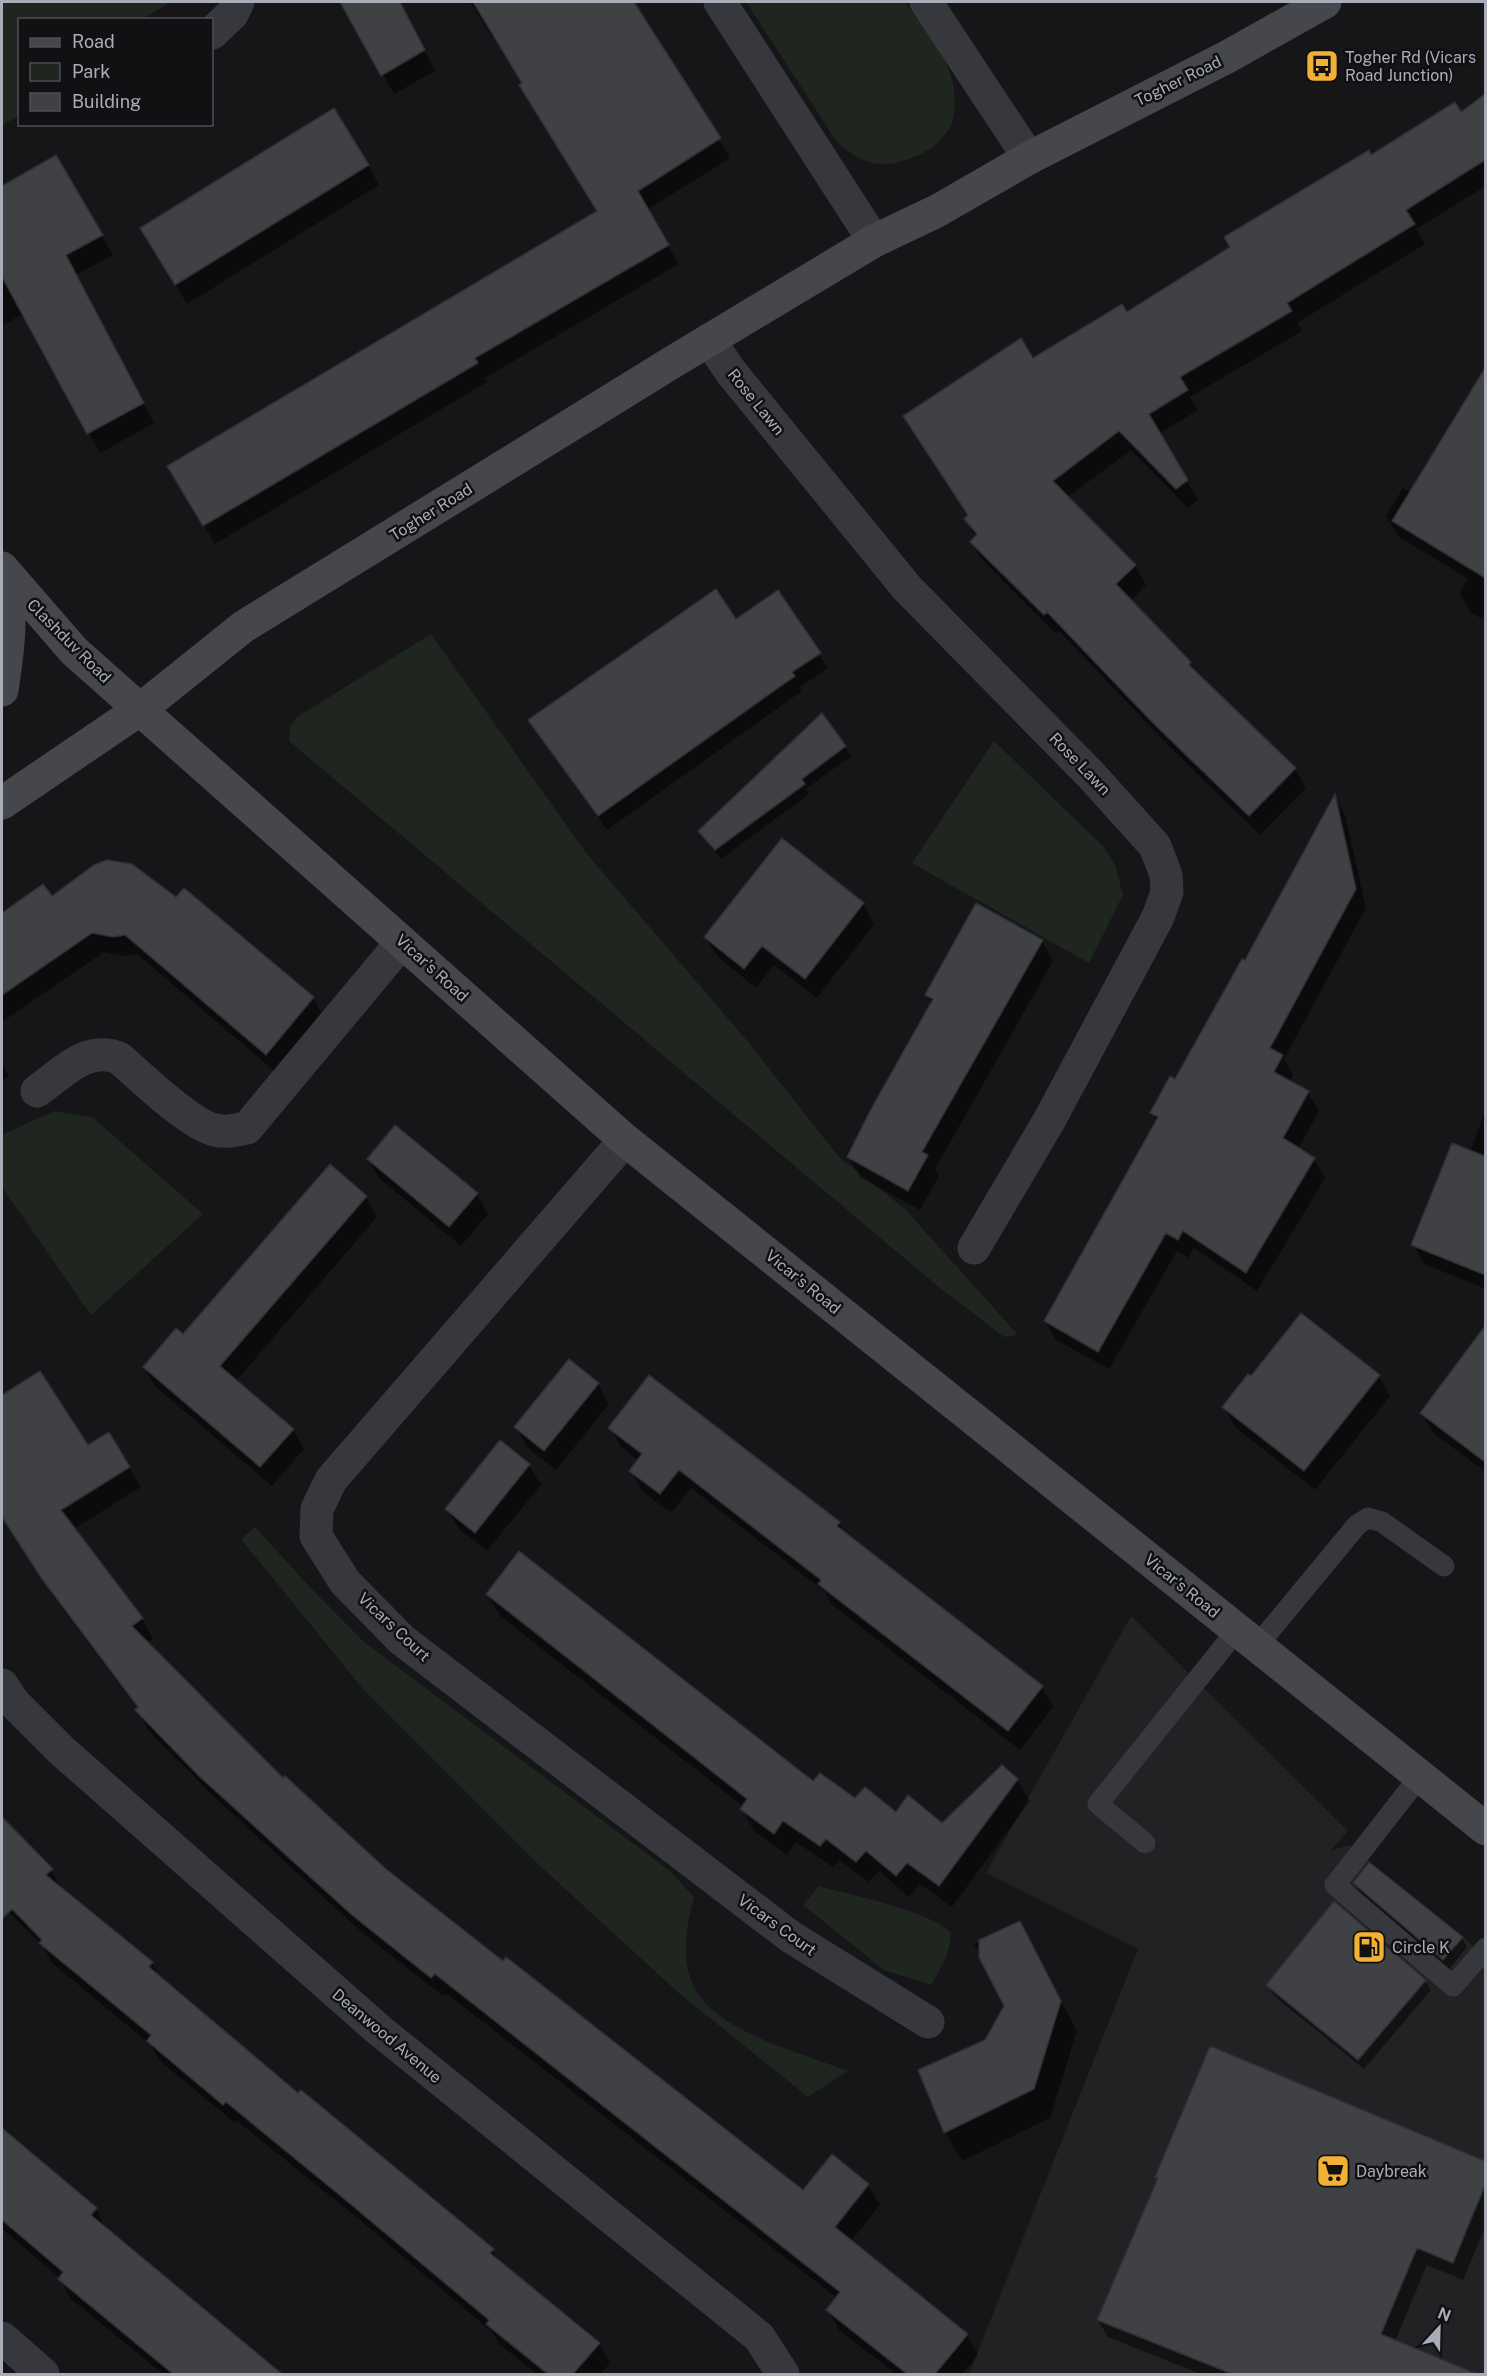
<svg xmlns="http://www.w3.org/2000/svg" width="1487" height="2376" viewBox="0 0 1487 2376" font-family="'Public Sans',sans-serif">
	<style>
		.built { fill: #222225 }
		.green { fill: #1e261f }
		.shadow { fill: #0007 }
		.building { fill: #404145; stroke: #303034; stroke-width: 1.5 }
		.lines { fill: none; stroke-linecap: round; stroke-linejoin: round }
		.lane { stroke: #37383d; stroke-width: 21 }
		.street { stroke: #37383d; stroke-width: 33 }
		.secondary { stroke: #45474d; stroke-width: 33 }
		.labels { text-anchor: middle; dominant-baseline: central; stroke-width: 5; stroke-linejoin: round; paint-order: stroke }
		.poi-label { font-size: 16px; fill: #a8adb8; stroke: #111113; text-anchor: start }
		.street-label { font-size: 16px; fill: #a8adb8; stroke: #111113 }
	</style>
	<rect width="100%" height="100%" fill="#161618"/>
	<path class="built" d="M 1131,1616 L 1348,1831 L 1330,1851 L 1349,1845 L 1485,1955 L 1485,2374 L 969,2374 L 1138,1949 L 986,1873 Z"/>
	<path class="green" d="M 2,2 L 171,2 L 142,19 L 20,20 L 19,115 L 2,126 Z
		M 746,2 L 905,2 C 921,26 948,55 953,84 C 955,96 956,114 951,125 C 940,151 899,168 873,163 C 859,160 848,151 837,142 Z
		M 431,634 L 586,853 L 749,1043 L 838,1156 L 905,1209 L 1018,1335 L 1004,1337 L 940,1288 L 289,741 L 290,727 L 297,717 Z
		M 994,741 L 1104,847 L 1115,865 L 1123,895 L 1089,963 L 912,863 Z
		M 54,1111 L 92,1117 L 203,1214 L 91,1315 L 2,1187 L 2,1135 Z
		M 255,1527 L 307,1584 L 364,1642 L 670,1871 L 694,1897 C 686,1926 680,1962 696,1991 C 721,2033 804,2054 848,2071 L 808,2097 L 681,1995 L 539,1865 L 363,1689 L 241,1539 Z
		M 819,1886 C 850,1895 932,1911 951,1933 C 950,1953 941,1968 931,1985 L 884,1970 L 803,1905 Z"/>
	<path class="shadow" d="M 342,2 L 400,2 L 435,71 L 394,94 Z
		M 470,2 L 632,2 L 730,158 L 647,210 L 679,264 L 485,378 L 487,382 L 215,544 L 179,485 L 598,212 L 495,35 L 492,37 Z
		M 1486,96 L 1486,186 L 1416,229 L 1425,244 L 1297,323 L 1302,331 L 1190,397 L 1198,410 L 1159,434 L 1198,500 L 1188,508 L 1131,450 L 1068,497 L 1135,566 L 1146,585 L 1130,601 L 1190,663 L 1196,674 L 1295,769 L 1306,788 L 1260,835 L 1167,744 L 1059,631 L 1056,634 L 983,561 L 971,542 L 976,537 L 965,520 L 969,516 L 905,417 L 1033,360 L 1126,314 L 1371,157 L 1461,114 Z
		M 56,157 L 113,255 L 76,275 L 154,423 L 100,453 L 23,314 L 2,326 L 2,188 Z
		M 368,165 L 379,185 L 187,304 L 153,248 Z
		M 1486,371 L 1486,621 L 1471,613 L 1460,593 L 1468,579 L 1398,536 L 1386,516 L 1403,488 L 1411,493 Z
		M 778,592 L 828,668 L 800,687 L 802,691 L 607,830 L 530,721 L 736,621 Z
		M 822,715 L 851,756 L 806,789 L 809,794 L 721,859 L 700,831 Z
		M 1335,797 L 1345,815 L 1366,908 L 1284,1059 L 1293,1075 L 1289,1082 L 1308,1093 L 1319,1111 L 1298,1149 L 1314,1159 L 1325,1178 L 1257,1291 L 1194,1248 L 1189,1258 L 1177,1251 L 1109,1369 L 1056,1340 L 1045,1321 L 1157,1122 L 1152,1113 L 1176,1081 L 1246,962 Z
		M 782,840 L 863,904 L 874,924 L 817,998 L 774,965 L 756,988 L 718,957 L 706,938 Z
		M 43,886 L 51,898 L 176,899 L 184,890 L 313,998 L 325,1018 L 278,1074 L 137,954 L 126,956 L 104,952 L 2,1022 L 2,913 Z
		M 1042,941 L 1053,961 L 935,1169 L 939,1176 L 920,1210 L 860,1177 L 849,1157 L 932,1004 L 927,995 Z
		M 2,1063 L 9,1076 L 2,1082 Z
		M 1486,1108 L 1486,1289 L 1424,1264 L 1413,1244 L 1470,1152 Z
		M 368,1159 L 477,1194 L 488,1214 L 461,1246 L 380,1179 Z
		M 366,1197 L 377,1217 L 236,1381 L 293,1430 L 304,1449 L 272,1486 L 156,1387 L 144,1367 Z
		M 1483,1331 L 1486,1333 L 1486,1472 L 1433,1433 L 1422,1413 Z
		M 40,1373 L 87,1447 L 129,1467 L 141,1487 L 74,1529 L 142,1619 L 153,1639 L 147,1643 L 283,1780 L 385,1870 L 803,2192 L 832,2156 L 868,2185 L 880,2205 L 851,2241 L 967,2335 L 978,2355 L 962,2374 L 896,2374 L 839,2330 L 828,2310 L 837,2298 L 446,1993 L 443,1996 L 365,1935 L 212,1795 L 148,1730 L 138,1709 L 55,1599 L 2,1516 L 2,1397 Z
		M 1379,1376 L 1390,1396 L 1315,1490 L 1235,1427 L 1224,1407 L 1252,1379 Z
		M 598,1384 L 609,1404 L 556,1470 L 527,1447 L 516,1427 Z
		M 610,1428 L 839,1523 L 844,1533 L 1042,1687 L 1053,1707 L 1020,1750 L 831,1604 L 825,1592 L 691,1488 L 671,1513 L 642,1491 L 631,1471 L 639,1461 L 622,1448 Z
		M 500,1442 L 529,1465 L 541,1485 L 487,1551 L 459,1529 L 447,1509 Z
		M 487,1594 L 813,1783 L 856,1800 L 896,1815 L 942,1825 L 1017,1780 L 1030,1801 L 952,1907 L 920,1884 L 909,1897 L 879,1871 L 869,1882 L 839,1860 L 833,1867 L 796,1842 L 787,1855 L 754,1831 L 742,1809 L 744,1807 L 500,1616 Z
		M 2,1819 L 51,1870 L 63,1891 L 152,1963 L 161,1979 L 299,2095 L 492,2250 L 500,2263 L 599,2344 L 610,2363 L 601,2374 L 550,2374 L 494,2329 L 494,2332 L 546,2374 L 537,2374 L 499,2344 L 492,2332 L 355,2216 L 237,2121 L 235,2123 L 160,2061 L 150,2044 L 52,1963 L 44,1948 L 2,1905 Z
		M 1354,1883 L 1462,1938 L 1467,1947 L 1449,1969 L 1360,1893 Z
		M 1019,1923 L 1077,2031 L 1050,2118 L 962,2161 L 945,2132 L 986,2041 L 1006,2006 L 974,1944 Z
		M 1425,1981 L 1431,1990 L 1364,2069 L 1273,1995 L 1268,1985 Z
		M 1211,2048 L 1486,2162 L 1486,2226 L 1463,2280 L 1427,2265 L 1395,2341 L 1437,2372 L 1436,2374 L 1201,2374 L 1108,2337 L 1098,2320 L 1159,2180 L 1157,2177 Z
		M 2,2130 L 96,2209 L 106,2229 L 265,2362 L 272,2374 L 163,2374 L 71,2299 L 60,2278 L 2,2229 Z"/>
	<path class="building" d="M 340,2 L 400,2 L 425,50 L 381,76 Z
		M 473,2 L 634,2 L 721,138 L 638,191 L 669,245 L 475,358 L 478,363 L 203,526 L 167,466 L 597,211 L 519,85 L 522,83 Z
		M 1485,94 L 1485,160 L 1406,210 L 1415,224 L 1287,303 L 1292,311 L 1180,377 L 1188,390 L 1149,414 L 1188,480 L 1176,489 L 1119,431 L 1053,481 L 1136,565 L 1116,584 L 1191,662 L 1189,665 L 1296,768 L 1249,816 L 1154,724 L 1047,612 L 1044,615 L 970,542 L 977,534 L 964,519 L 968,515 L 903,416 L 1021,338 L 1033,358 L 1122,304 L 1127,312 L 1230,247 L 1224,237 L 1369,150 L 1371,155 L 1455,102 L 1461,112 Z
		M 334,108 L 369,165 L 175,285 L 140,228 Z
		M 56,155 L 103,235 L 66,255 L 144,403 L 87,434 L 2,277 L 2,186 Z
		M 1485,368 L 1485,578 L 1392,521 Z
		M 716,589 L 736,619 L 778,590 L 821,653 L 792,672 L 795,676 L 598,816 L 528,720 Z
		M 822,713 L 846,746 L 802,779 L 805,784 L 715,850 L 698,831 Z
		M 1335,794 L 1356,889 L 1270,1048 L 1283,1055 L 1274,1072 L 1309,1091 L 1283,1138 L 1315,1158 L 1246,1273 L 1183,1231 L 1178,1240 L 1166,1233 L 1098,1352 L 1044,1321 L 1158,1117 L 1150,1113 L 1170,1076 L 1175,1079 L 1242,959 L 1245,960 Z
		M 782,838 L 864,903 L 805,979 L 762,946 L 744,969 L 704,937 Z
		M 107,860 L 132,864 L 176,897 L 184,888 L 314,997 L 266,1055 L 125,935 L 113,937 L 92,933 L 2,995 L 2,913 L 43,884 L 52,896 L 94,865 Z
		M 976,903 L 1043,940 L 922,1152 L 928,1155 L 908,1191 L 847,1157 L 870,1111 L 933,999 L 925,995 Z
		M 395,1125 L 478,1193 L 449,1227 L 367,1159 Z
		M 1452,1143 L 1485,1156 L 1485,1275 L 1411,1245 Z
		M 330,1164 L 367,1196 L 220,1366 L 294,1429 L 260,1467 L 143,1367 L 176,1328 L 183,1334 Z
		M 1301,1313 L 1380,1375 L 1304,1471 L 1222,1407 L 1248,1374 L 1251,1376 Z
		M 1485,1326 L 1485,1462 L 1420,1413 Z
		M 569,1359 L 599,1383 L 544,1451 L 514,1427 Z
		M 40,1371 L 88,1445 L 109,1432 L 130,1467 L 61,1510 L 143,1618 L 132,1626 L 283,1778 L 285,1776 L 386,1869 L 503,1961 L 506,1957 L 803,2190 L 832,2154 L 869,2184 L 835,2227 L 968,2334 L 935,2374 L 907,2374 L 826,2310 L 840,2292 L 435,1974 L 431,1978 L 352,1915 L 199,1776 L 135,1710 L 138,1707 L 42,1579 L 2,1517 L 2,1395 Z
		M 649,1375 L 840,1522 L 837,1526 L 1043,1686 L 1008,1731 L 818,1584 L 821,1580 L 679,1470 L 660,1494 L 629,1471 L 642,1454 L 608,1428 Z
		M 500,1440 L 530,1464 L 475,1533 L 445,1509 Z
		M 519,1551 L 813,1781 L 820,1773 L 855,1798 L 865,1787 L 896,1812 L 908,1795 L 942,1823 L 1002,1765 L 1018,1779 L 939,1886 L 907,1863 L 896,1876 L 866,1851 L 856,1862 L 826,1839 L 820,1846 L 783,1821 L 774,1834 L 740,1809 L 747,1799 L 486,1594 Z
		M 2,1817 L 53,1869 L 46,1875 L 153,1962 L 149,1967 L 298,2093 L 301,2090 L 431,2197 L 494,2249 L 490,2253 L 600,2343 L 573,2374 L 548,2374 L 486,2324 L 489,2320 L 342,2197 L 226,2102 L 223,2105 L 147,2041 L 151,2035 L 39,1943 L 42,1940 L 12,1909 L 2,1919 Z
		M 1369,1862 L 1463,1937 L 1443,1960 L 1353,1883 Z
		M 1334,1901 L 1426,1980 L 1358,2060 L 1266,1985 Z
		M 1020,1921 L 1061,2001 L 1034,2089 L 944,2133 L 918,2070 L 985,2040 L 1004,2006 L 979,1957 L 979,1940 Z
		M 1210,2046 L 1485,2161 L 1485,2185 L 1453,2263 L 1417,2248 L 1381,2334 L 1477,2374 L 1232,2374 L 1097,2320 L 1158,2178 L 1155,2177 Z
		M 2,2128 L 97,2208 L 91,2215 L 282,2374 L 173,2374 L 58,2279 L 63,2272 L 2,2220 Z"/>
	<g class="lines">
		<path class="lane" d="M 1257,1646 L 1357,1525 L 1368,1518 L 1382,1522 L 1444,1566
			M 1420,1776 L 1335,1885 L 1453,1986 L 1486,1948
			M 1145,1843 L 1098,1804 L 1237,1630"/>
		<path class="street" d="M 720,2 L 874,241
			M 926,2 L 1029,158
			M 212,33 L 232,14 L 238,2
			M 709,340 L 731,372 L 907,588 L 1091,775 L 1155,846 L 1166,875 L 1167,892 L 1158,917 L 1050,1119 L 974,1248
			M 37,1091 C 63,1073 86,1045 119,1058 C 140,1076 190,1125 215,1130 C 226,1133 236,1130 247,1128 L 402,942
			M 625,1140 L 331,1480 L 317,1509 L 316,1536 L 345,1582 L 402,1640 L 791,1937 L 928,2022
			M 2,1685 L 14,1703 L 61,1750 L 379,2030 L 759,2337 L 783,2374
			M 2,2338 L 43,2374"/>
		<path class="secondary" d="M 2,568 L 74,651 L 625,1140 L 1486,1829
			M 2,574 C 14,615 8,649 2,690
			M 2,803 L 142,708 L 243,627 L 676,360 L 874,241 L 937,211 L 1029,158 L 1227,57 L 1325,2"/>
	</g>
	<defs>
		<g id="bus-square" transform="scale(1.725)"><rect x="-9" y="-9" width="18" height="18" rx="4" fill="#f2b134" stroke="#111113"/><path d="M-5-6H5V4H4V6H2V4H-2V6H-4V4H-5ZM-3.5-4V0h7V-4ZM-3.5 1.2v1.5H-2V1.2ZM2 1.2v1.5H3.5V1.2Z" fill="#111"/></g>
		<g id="fuel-square" transform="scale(1.725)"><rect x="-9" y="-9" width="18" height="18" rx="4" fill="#f2b134" stroke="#111113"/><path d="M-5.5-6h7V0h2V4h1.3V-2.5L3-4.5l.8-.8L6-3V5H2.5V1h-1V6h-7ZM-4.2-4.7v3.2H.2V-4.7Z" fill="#111"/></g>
		<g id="supermarket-square" transform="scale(1.725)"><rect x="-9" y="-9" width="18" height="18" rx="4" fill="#f2b134" stroke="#111113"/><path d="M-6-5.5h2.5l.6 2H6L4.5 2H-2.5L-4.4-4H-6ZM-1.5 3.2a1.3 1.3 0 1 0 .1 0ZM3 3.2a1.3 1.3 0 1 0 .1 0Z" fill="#111"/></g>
	</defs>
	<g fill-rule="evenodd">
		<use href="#bus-square" x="1322" y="66"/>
		<use href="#fuel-square" x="1369" y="1947"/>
		<use href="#supermarket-square" x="1333" y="2171"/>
	</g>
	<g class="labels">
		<g class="poi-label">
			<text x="1345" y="57">Togher Rd (Vicars<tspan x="1345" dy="18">Road Junction)</tspan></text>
			<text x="1392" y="1947">Circle K</text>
			<text x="1356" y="2171">Daybreak</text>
		</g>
		<g class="street-label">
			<text transform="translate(1178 81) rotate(-26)">Togher Road</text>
			<text transform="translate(756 402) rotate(51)">Rose Lawn</text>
			<text transform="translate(431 512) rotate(-32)">Togher Road</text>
			<text transform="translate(69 641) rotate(45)">Clashduv Road</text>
			<text transform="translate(1080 764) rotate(46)">Rose Lawn</text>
			<text transform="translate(432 968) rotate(42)">Vicar's Road</text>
			<text transform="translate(803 1282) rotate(39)">Vicar's Road</text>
			<text transform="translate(1182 1586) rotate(39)">Vicar's Road</text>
			<text transform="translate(394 1627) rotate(43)">Vicars Court</text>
			<text transform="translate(777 1925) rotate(36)">Vicars Court</text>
			<text transform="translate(387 2036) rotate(40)">Deanwood Avenue</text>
		</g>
	</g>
	<rect width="1487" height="2376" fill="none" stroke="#a8adb8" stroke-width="6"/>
	<rect x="18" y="18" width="195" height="108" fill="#111113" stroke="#4d4f55" stroke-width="1.5"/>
	<rect x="30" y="38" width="30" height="9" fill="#45474d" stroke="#4d4f55" stroke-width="1.5"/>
	<text x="72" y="48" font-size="18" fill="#a8adb8">Road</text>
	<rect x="30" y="63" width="30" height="18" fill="#1e261f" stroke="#4d4f55" stroke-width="1.5"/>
	<text x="72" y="78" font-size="18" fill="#a8adb8">Park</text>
	<rect x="30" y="93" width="30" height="18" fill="#404145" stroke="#4d4f55" stroke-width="1.5"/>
	<text x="72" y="108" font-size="18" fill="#a8adb8">Building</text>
	<g transform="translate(1439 2328) rotate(22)" stroke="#111113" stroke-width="4.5" paint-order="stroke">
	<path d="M0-4.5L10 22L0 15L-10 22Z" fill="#a8adb8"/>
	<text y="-9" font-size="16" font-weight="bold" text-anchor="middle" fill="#a8adb8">N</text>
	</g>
</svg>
